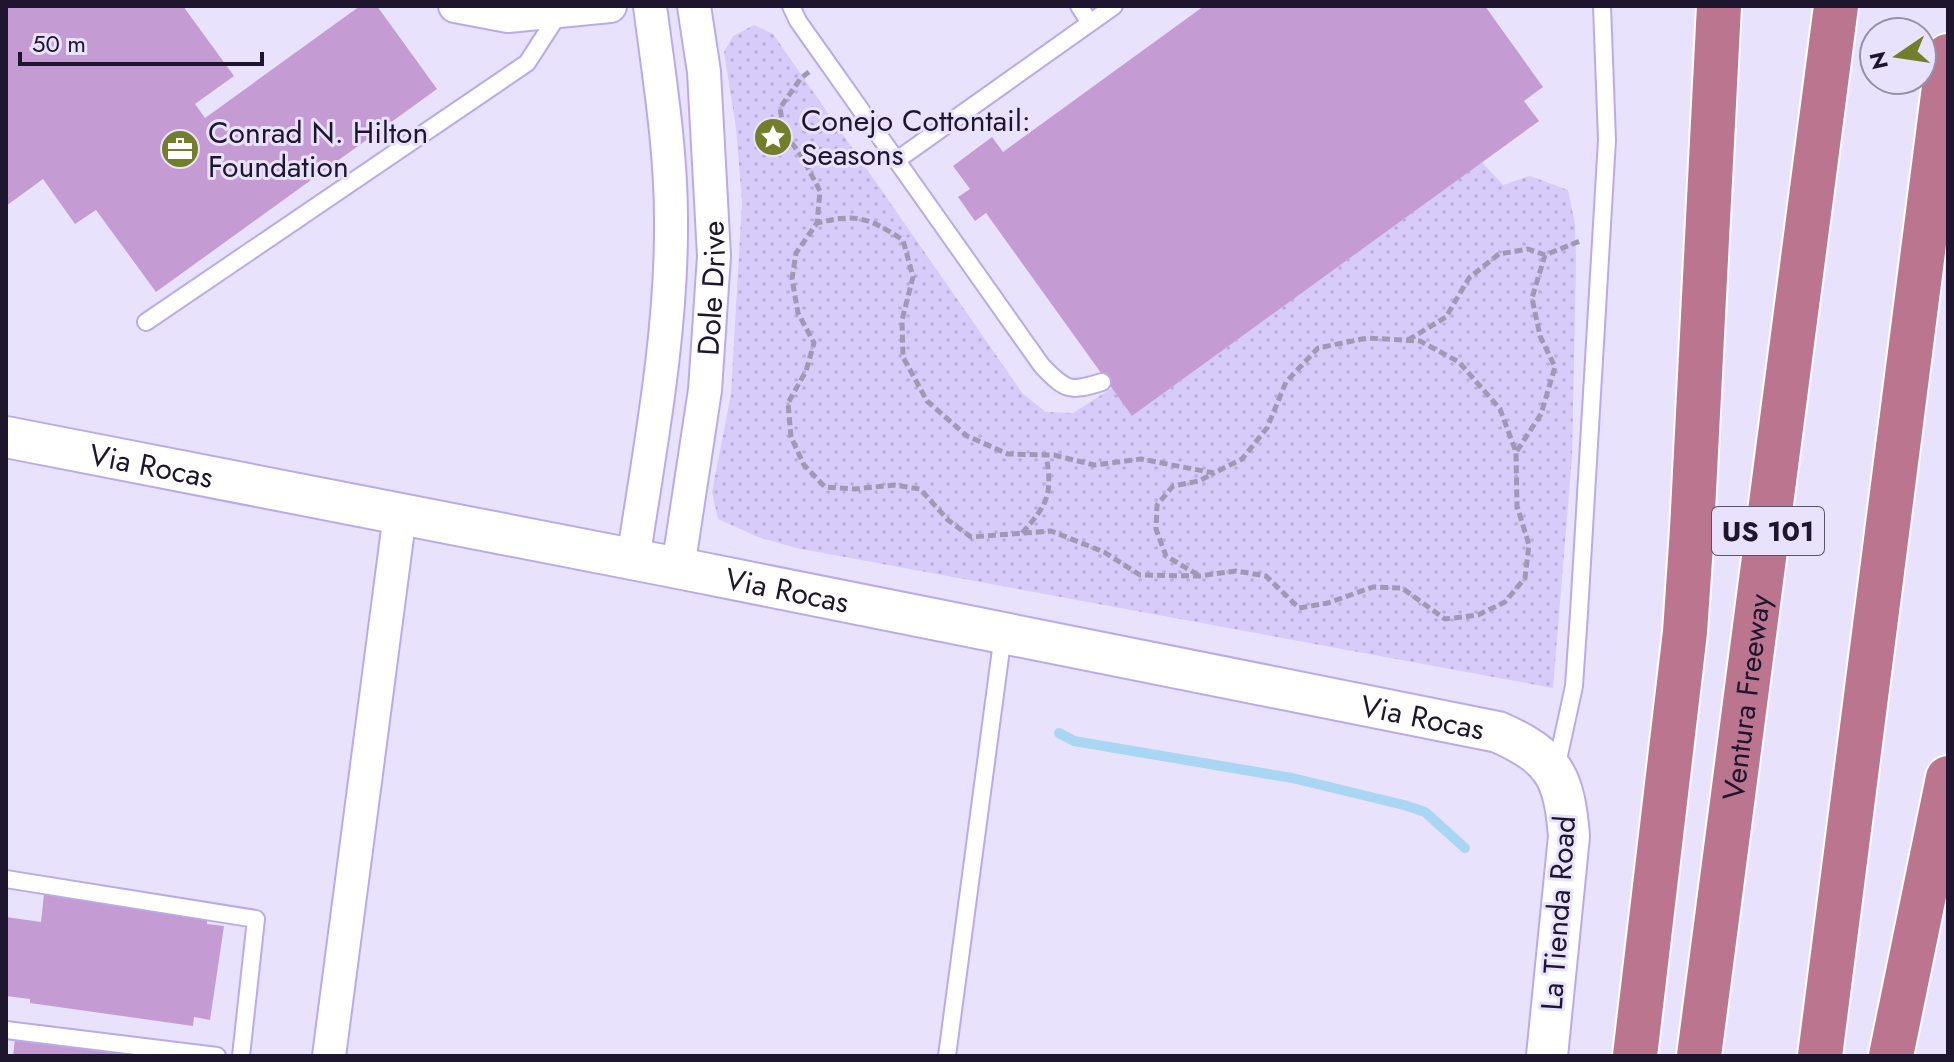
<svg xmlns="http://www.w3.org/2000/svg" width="1954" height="1062" viewBox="0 0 1954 1062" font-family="Jost,sans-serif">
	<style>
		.park { fill: url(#park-dots) }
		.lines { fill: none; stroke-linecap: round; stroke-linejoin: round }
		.stream { stroke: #a9d6f3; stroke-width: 10 }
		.building { fill: #c59bd4 }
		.service-casing { stroke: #bbaaeb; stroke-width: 20 }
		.minor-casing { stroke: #bbaaeb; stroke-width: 36 }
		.tertiary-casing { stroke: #bbaaeb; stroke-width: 44 }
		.motorway-casing { stroke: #fff; stroke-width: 48 }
		.path { stroke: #a099b3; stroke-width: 5; stroke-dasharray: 8 4; stroke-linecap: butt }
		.service { stroke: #fff; stroke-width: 16 }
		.minor { stroke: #fff; stroke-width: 32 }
		.tertiary { stroke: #fff; stroke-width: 40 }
		.motorway { stroke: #bc758f; stroke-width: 44 }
		.labels { text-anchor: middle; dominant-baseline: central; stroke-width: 6; stroke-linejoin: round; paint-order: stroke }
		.shield { fill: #e9e2fd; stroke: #5a536c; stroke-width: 2 }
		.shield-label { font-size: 28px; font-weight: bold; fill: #1d162e }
		.poi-label { font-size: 30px; fill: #1d162e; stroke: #e9e2fd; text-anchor: start }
		.street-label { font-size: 30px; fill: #1d162e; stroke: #e9e2fd }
	</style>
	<defs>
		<pattern id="park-dots" width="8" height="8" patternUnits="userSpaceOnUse" patternTransform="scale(2)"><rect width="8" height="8" fill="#d7cbfa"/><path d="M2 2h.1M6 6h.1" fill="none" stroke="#b8aed7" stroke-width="1.8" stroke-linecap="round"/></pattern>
	</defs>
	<rect width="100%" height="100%" fill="#e9e2fd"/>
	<path class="park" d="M 754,25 L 773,34 L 1023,394 L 1046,412 L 1073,413 L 1112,388 L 1132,416 L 1482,162 L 1503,185 L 1530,176 L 1568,190 L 1575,224 L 1576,263 L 1572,457 L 1553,688 L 796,548 L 758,537 L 718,519 L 712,492 L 731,394 L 742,202 L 736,128 L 724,52 L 733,36 Z"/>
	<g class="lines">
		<path class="stream" d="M 1059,733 L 1074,741 L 1292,778 L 1404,805 L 1425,812 L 1465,848"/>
	</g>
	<path class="building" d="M 6,6 L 183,6 L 234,76 L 195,104 L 205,118 L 360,6 L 377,6 L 437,89 L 156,292 L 96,210 L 75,224 L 43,179 L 6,206 Z
		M 1204,6 L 1485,6 L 1543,87 L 1524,101 L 1539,121 L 1132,416 L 986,213 L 975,221 L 958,197 L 970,189 L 953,166 L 992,137 L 1003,152 Z
		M 44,894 L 207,917 L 207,924 L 224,926 L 210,1020 L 194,1017 L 193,1026 L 30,1003 L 30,999 L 6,996 L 6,917 L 41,922 Z
		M 15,1039 L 125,1054 L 125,1056 L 13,1056 Z"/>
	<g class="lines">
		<g class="service-casing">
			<path id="service" d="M 791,6 L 798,21 L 1042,366 C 1066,391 1070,392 1102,382
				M 1079,6 L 1090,23
				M 897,160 L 1114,6
				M 146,322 L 527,63 L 560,12
				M 1556,769 L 1574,686 L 1579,613 L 1607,140 L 1602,6
				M 6,879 L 256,919 L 241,1056
				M 6,1030 L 217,1056
				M 947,1056 L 1003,634"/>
		</g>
		<g class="minor-casing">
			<g id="minor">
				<path d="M 455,6 L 508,16 L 610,6"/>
				<path d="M 633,560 C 650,447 672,334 671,219 C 671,148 659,76 650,6"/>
				<path id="s1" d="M 678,568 L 705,390 L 714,256 L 704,72 L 694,6"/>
				<path d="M 329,1056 L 400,514"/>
			</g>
		</g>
		<g class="tertiary-casing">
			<g id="tertiary">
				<path id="s2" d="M 6,437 L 678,568 L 1498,732 C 1554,757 1564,776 1569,836 L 1547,1056"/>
			</g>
		</g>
		<g class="motorway-casing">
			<g id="motorway">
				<path d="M 1635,1056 L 1685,632 L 1692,530 L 1719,6"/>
				<path id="s3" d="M 1699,1056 L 1836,6"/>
				<path d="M 1820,1056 L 1948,56"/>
				<path d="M 1891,1056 L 1948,778"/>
			</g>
		</g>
		<path class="path" d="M 809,72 L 801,78 L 780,108 L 784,132 L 802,157 L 820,191 L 817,223 L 796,253 L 792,279 L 798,313 L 814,343 L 806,371 L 788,403 L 791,437 L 804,465 L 825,487 L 855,489 L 894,485 L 920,489 L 948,520 L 971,537 L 1051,531 L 1104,552 L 1140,575 L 1199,576 L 1236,571 L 1266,576 L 1299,608 L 1328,603 L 1373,587 L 1402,588 L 1445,619 L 1478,615 L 1505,602 L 1525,578 L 1529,545 L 1517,506 L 1516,452 L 1500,409 L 1459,362 L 1420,341 L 1367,338 L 1318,348 L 1286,382 L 1267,428 L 1242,459 L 1214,473 L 1141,459 L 1094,465 L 1054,455 L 1008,454 L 967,436 L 927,401 L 903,357 L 902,320 L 913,277 L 903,240 C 869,218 857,213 817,223
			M 1408,340 L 1446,317 L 1469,278 L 1499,254 L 1528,249 L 1545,255
			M 1517,451 L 1541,414 L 1555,367 L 1540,336 L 1532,298 L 1545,255 L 1580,241
			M 1022,533 C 1048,504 1053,494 1046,455
			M 1198,575 L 1166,556 L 1156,529 L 1157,505 L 1173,486 L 1199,481 L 1214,473"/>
		<use href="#service" class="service"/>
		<use href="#minor" class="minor"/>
		<use href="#tertiary" class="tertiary"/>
		<use href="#motorway" class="motorway"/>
	</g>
	<defs>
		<g id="sight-disc" transform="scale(2)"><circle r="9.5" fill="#737e2b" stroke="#e9e2fd"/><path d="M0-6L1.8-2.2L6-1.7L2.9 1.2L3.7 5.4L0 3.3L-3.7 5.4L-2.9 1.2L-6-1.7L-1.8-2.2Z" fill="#fff"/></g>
		<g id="office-disc" transform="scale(2)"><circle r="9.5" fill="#737e2b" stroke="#e9e2fd"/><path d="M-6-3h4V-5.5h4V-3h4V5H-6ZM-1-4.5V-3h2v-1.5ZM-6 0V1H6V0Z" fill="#fff"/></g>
	</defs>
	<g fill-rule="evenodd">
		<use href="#sight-disc" x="773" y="137"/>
		<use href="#office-disc" x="180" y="149"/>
	</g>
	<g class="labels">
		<rect class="shield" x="1712" y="507" width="112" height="48" rx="6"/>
		<g class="shield-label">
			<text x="1768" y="531">US 101</text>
		</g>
		<g class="poi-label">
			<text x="801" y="120">Conejo Cottontail:<tspan x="801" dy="34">Seasons</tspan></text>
			<text x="208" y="132">Conrad N. Hilton<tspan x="208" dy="34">Foundation</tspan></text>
		</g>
		<g class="street-label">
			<text stroke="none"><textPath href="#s1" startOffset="282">Dole Drive</textPath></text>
			<text stroke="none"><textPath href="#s2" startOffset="148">Via Rocas</textPath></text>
			<text stroke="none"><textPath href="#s2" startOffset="796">Via Rocas</textPath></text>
			<text stroke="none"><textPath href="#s3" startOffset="362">Ventura Freeway</textPath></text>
			<text stroke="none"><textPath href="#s2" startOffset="1444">Via Rocas</textPath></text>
			<text transform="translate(1558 913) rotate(-86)">La Tienda Road</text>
		</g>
	</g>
	<rect width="1954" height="1062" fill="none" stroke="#1d162e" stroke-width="16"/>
	<g transform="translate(1898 56) rotate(257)"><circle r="38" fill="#e9e2fd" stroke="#9790aa" stroke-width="2"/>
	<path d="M0-6L14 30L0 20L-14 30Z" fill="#737e2b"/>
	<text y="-12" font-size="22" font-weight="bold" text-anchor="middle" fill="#1d162e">N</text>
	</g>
	<path d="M20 52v12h242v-12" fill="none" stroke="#1d162e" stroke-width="4"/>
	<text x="32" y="52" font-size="24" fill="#1d162e" stroke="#e9e2fd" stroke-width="6" paint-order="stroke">50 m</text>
</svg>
